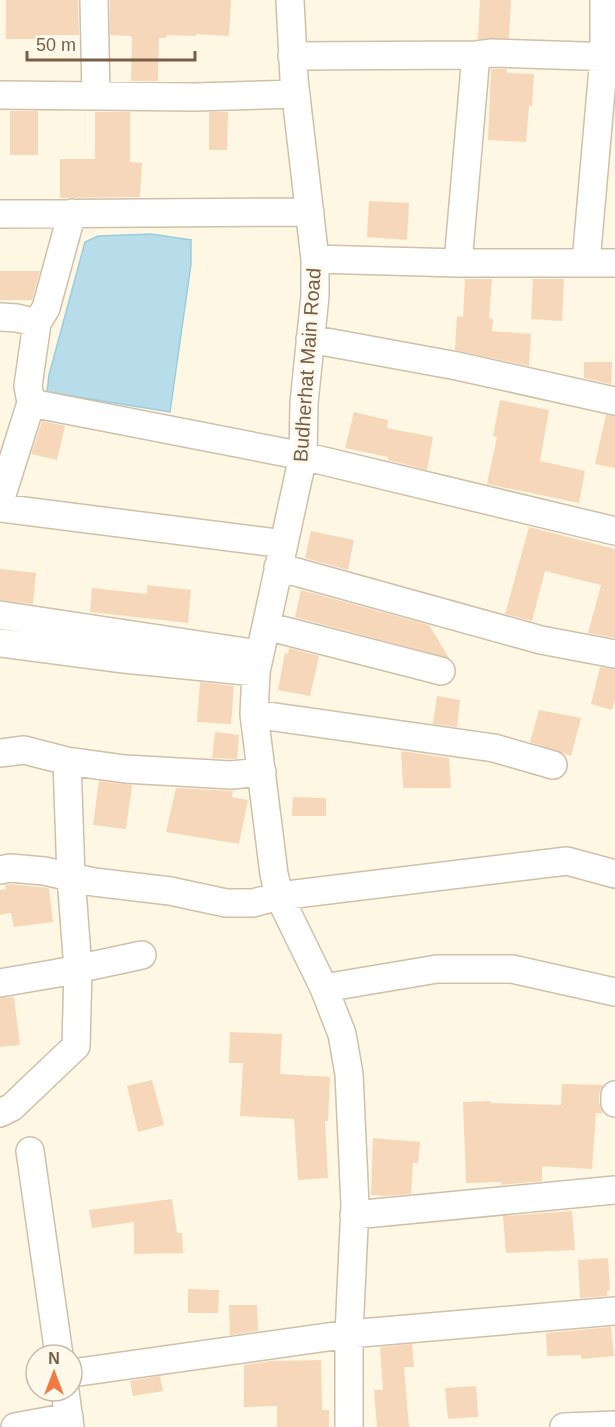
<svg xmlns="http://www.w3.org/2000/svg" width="615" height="1427" viewBox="0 0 615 1427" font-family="Helvetica,sans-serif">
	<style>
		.water { fill: #b6dde9; stroke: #9cccdc; stroke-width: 1.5 }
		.building { fill: #f6d7b9 }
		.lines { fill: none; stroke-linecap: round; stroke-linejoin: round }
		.street-casing { stroke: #d0bfa9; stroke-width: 30 }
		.street { stroke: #fff; stroke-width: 27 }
		.labels { text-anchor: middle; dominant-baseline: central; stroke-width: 6; stroke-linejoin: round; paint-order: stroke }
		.street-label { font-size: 20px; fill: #795e47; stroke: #fff9ec }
	</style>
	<rect width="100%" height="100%" fill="#fef7e4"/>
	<path class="water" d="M 151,234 L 191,240 L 191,264 L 170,412 L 47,392 L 49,375 L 85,242 L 98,236 Z"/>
	<path class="building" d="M 6,0 L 78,0 L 79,35 L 40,35 L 40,39 L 6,39 Z
		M 110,0 L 231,0 L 229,36 L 196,34 L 196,36 L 166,35 L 166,38 L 159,38 L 158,81 L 131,81 L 132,38 L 130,36 L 110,35 Z
		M 480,0 L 511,0 L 509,38 L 478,39 Z
		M 491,69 L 507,69 L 507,73 L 534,74 L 532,106 L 529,106 L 526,142 L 488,140 Z
		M 10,111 L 38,111 L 38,155 L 10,155 Z
		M 95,112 L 130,112 L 130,162 L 142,163 L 140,197 L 60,198 L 60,159 L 95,159 Z
		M 209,112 L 228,112 L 227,150 L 209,150 Z
		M 369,201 L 409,203 L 407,240 L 367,237 Z
		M 0,271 L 40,271 L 32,300 L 0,300 Z
		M 465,279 L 492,279 L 489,318 L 493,319 L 492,331 L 531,334 L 529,366 L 455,350 L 457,316 L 463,317 Z
		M 533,279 L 564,279 L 562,321 L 531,319 Z
		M 584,362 L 612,362 L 611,384 L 584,378 Z
		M 500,400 L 549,410 L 540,461 L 585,471 L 579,503 L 487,484 L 497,437 L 493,436 Z
		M 354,412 L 388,420 L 387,428 L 433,437 L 427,470 L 388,460 L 388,457 L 345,448 Z
		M 606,415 L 615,416 L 615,468 L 595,464 Z
		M 42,421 L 65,426 L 57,460 L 31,454 Z
		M 529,527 L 615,549 L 615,638 L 588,633 L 601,585 L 545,571 L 532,621 L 505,614 Z
		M 311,531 L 354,540 L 348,570 L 305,558 Z
		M 0,569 L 36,573 L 33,604 L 0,600 Z
		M 147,585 L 191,590 L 188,623 L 90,612 L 92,588 L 147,594 Z
		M 301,590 L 429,625 L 449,658 L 295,617 Z
		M 289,648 L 319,656 L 310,696 L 278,690 L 285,653 L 288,654 Z
		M 600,667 L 615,669 L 615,700 L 612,710 L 591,704 Z
		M 200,682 L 234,686 L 231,724 L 197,722 Z
		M 437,696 L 460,700 L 457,727 L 433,724 Z
		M 539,710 L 581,718 L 571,756 L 530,742 Z
		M 215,732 L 239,735 L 237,759 L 212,758 Z
		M 401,751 L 449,758 L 451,788 L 403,788 Z
		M 99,781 L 132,785 L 126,829 L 93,825 Z
		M 176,788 L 233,791 L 232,797 L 248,800 L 239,844 L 166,832 Z
		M 293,797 L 326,798 L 326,816 L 292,816 Z
		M 11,884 L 49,888 L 53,922 L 14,927 L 11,913 L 0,915 L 0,890 L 6,889 L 5,885 Z
		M 14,997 L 20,1045 L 0,1047 L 0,998 Z
		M 230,1032 L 282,1034 L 280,1074 L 330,1077 L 328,1121 L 325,1121 L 328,1178 L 298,1180 L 294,1119 L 240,1116 L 243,1063 L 229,1063 Z
		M 152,1080 L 164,1125 L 138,1132 L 127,1086 Z
		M 562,1084 L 603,1085 L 599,1094 L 599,1103 L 603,1114 L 596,1113 L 592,1169 L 542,1166 L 542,1181 L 501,1185 L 501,1182 L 466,1183 L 463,1102 L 491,1101 L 491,1103 L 561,1105 Z
		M 373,1138 L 420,1142 L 418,1163 L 413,1163 L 411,1194 L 385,1196 L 371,1195 Z
		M 172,1199 L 177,1233 L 182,1233 L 183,1253 L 134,1254 L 134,1222 L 92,1228 L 89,1210 Z
		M 572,1211 L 575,1250 L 506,1253 L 503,1216 Z
		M 608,1258 L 610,1290 L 607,1291 L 607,1296 L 580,1298 L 578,1260 Z
		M 188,1289 L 219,1290 L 218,1313 L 188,1313 Z
		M 229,1305 L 257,1305 L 258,1331 L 230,1335 Z
		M 611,1327 L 614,1356 L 581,1359 L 581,1355 L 547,1356 L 546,1333 Z
		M 412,1344 L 414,1367 L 404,1367 L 409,1427 L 377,1427 L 374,1390 L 383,1390 L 380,1347 Z
		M 321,1360 L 322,1410 L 329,1410 L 329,1427 L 277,1427 L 277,1406 L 244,1407 L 244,1365 L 272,1361 Z
		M 160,1376 L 163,1391 L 133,1396 L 130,1381 Z
		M 476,1386 L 478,1417 L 448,1419 L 445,1388 Z"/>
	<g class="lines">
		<g class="street-casing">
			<path id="street" d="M 94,0 L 96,96
				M 290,0 L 294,79 L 315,259 L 315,296 L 304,403 L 303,456 L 256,672 L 254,714 L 274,874 L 279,896 L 324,988 L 342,1034 L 349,1074 L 355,1205 L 349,1334 L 349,1427
				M 292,56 L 476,55 L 492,53 L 615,57
				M 0,95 L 195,97 L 296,94
				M 0,214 L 310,212
				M 315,259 L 458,263 L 615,263
				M 586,262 L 604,57 L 604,0
				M 458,263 L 476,55
				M 0,317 L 17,318 L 37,323
				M 310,339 L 457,366 L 615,401
				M 31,403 L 303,456 L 615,531
				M 0,501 L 31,403 L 28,386 L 37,323 L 46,308 L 72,213
				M 0,508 L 284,544
				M 278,567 L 541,640 L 615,654
				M 0,615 L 259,654
				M 266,626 L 441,671
				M 0,643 L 124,659 L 256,672
				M 254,714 L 494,748 L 553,765
				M 0,753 L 24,750 L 67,761 L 125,769 L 231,775 L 262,772
				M 0,870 L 10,868 L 44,871 L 94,882 L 170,891 L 226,903 L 253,903 L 279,896 L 567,861 L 615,874
				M 0,983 L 58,973 L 142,955
				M 324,988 L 437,969 L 512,969 L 615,992
				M 615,1095 L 615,1103
				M 0,1113 L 12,1107 L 76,1046 L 78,969 L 71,877 L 67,761
				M 30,1151 L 59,1355
				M 354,1215 L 615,1190
				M 72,1373 L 349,1334 L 615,1311
				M 65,1391 L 70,1427
				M 15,1427 L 69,1417
				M 564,1427 L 615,1425"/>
		</g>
		<use href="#street" class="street"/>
	</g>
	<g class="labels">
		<g class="street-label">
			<text transform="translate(307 365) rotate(-86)">Budherhat Main Road</text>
		</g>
	</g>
	<g transform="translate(54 1373)"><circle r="28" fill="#fff9ec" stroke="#c9bbaa" stroke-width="1.5"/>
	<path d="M0-4.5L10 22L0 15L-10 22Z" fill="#f2793f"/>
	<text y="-9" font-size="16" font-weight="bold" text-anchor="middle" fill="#795e47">N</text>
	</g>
	<path d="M27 51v9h168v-9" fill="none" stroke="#795e47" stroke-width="3"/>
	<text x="36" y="51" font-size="18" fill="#795e47" stroke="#fff9ec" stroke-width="4.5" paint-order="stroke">50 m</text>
</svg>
